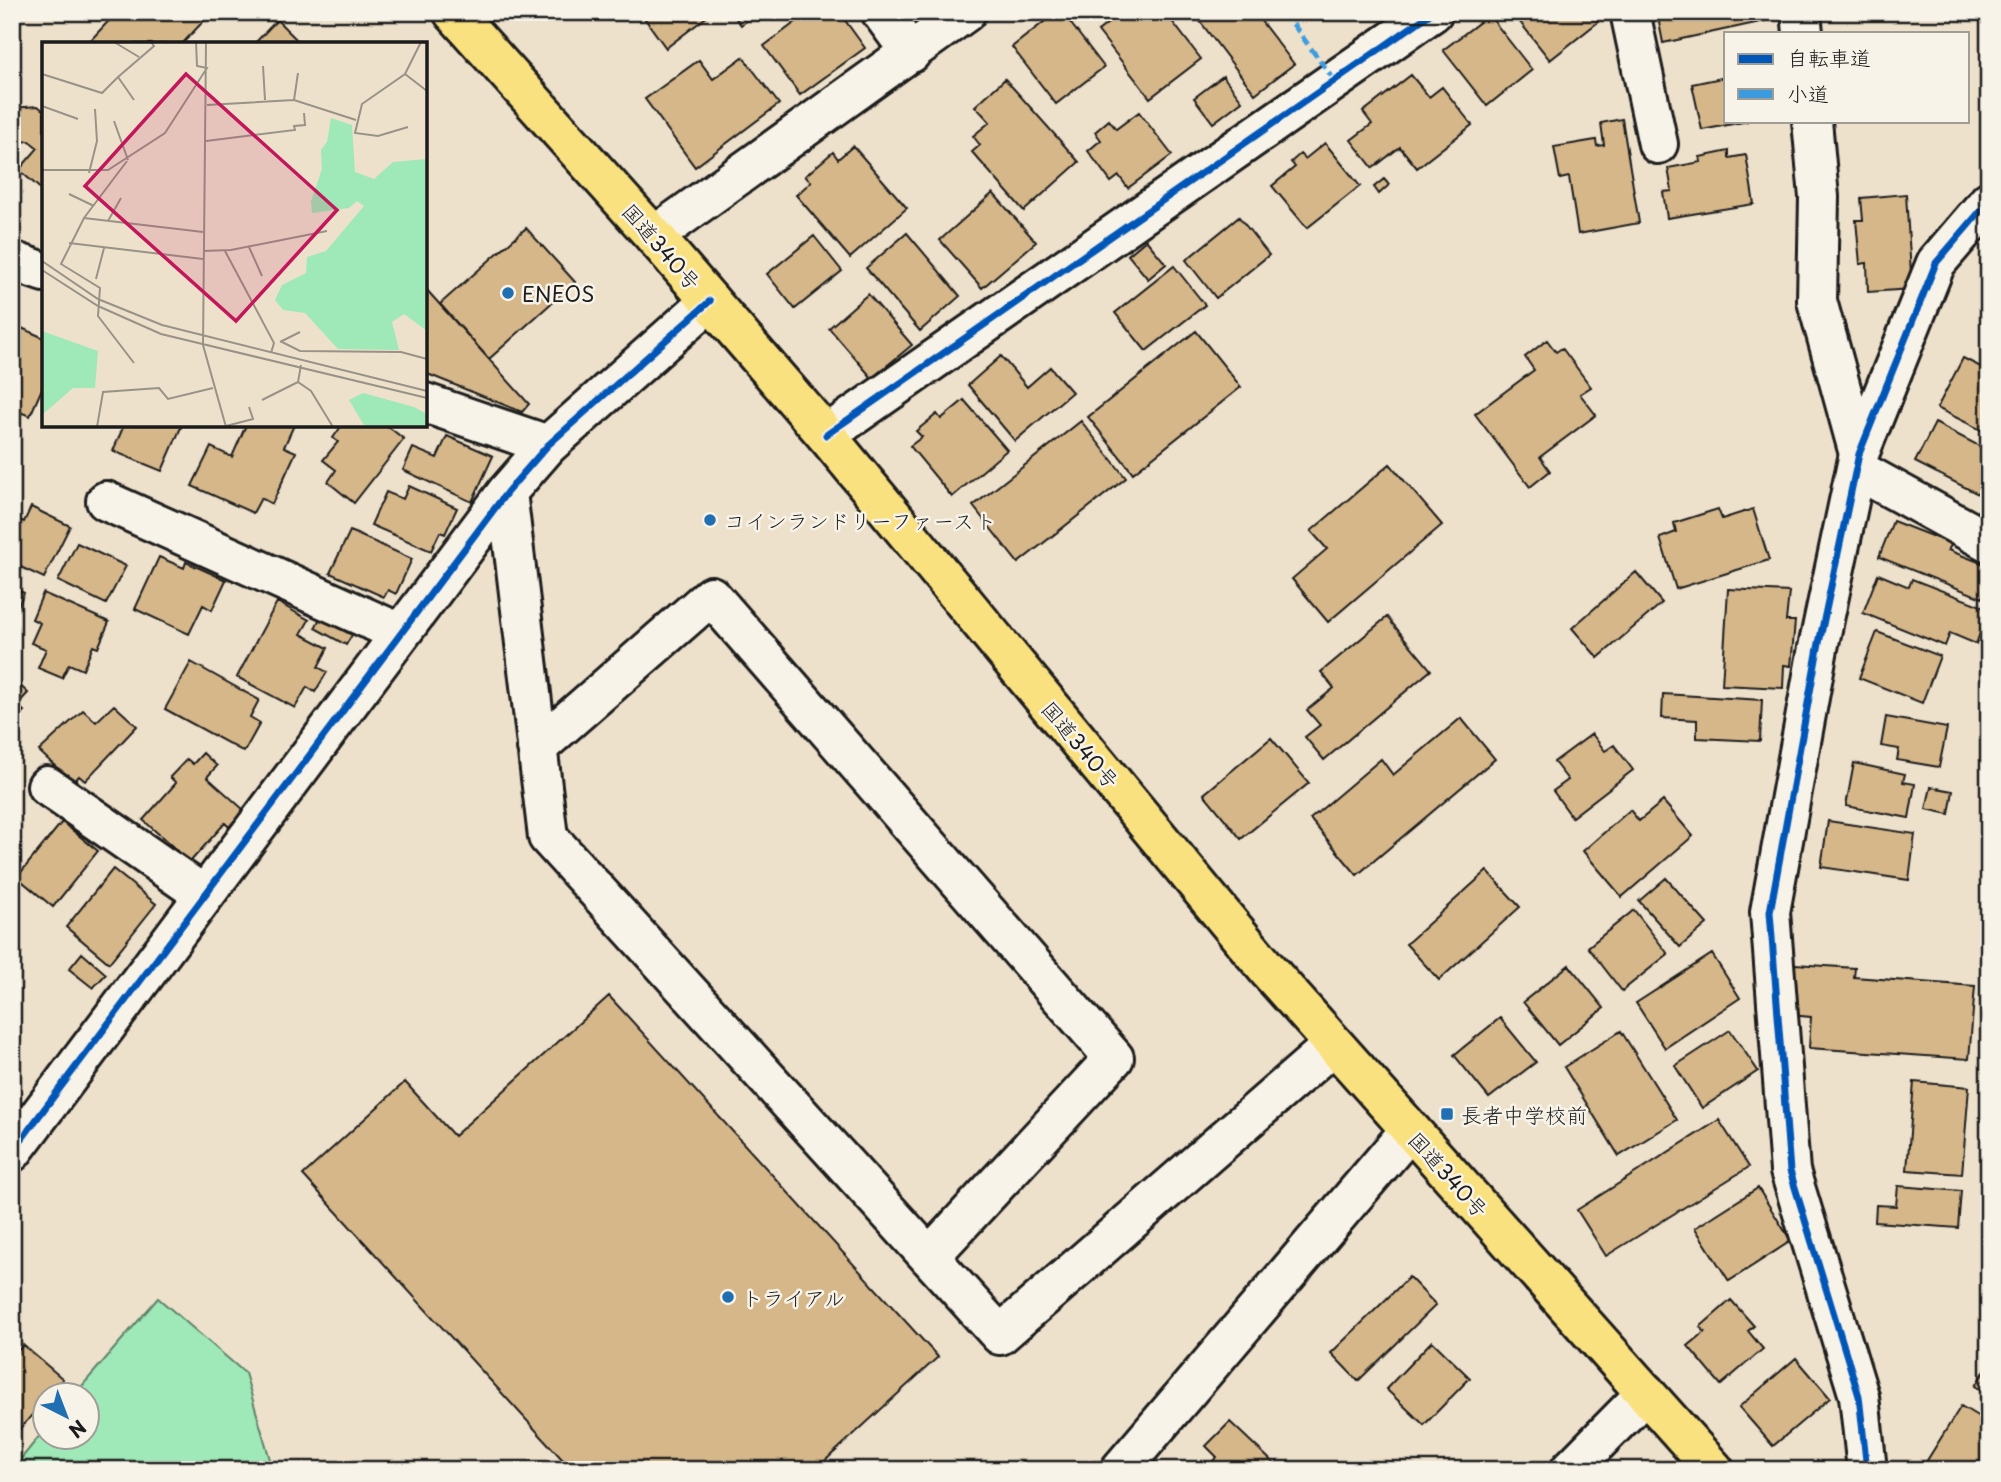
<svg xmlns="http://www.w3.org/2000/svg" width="2001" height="1482" viewBox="0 0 2001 1482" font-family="'Playpen Sans','Klee One',sans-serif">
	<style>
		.green { fill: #9fe8b7; stroke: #5e826a; stroke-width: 2 }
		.building { fill: #d6b78a; stroke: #1c1c1c; stroke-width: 2 }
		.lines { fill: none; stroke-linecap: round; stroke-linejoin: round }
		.minor-casing { stroke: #1c1c1c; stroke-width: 44 }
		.highway-casing { stroke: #1c1c1c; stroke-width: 44 }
		.minor { stroke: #f7f3e8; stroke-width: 38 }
		.highway { stroke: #fae180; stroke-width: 38 }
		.quiet { stroke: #3c9bdf; stroke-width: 5; stroke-dasharray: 10 5; stroke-linecap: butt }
		.cycleway-casing { stroke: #f7f3e8; stroke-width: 11 }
		.cycleway { stroke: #0057b8; stroke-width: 7 }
		.poi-dot { fill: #1f6fb2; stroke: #f7f3e8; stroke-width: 2.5 }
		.labels { text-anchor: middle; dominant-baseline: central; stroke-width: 5; stroke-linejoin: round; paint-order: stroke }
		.street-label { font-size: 21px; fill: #1c1c1c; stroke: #f7f3e8 }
		.poi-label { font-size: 21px; fill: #1c1c1c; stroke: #f7f3e8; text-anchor: start }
		.inset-road { fill: none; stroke: #999286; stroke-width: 2 }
		.view { fill: #c2185b; fill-opacity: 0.15; stroke: #c2185b; stroke-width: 3.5 }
		.inset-edge { fill: none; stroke: #1c1c1c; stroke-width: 3.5 }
	</style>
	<rect width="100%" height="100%" fill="#ede1cc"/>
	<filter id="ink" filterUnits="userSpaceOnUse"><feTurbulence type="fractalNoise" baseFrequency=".0143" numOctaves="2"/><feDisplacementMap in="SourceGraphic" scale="14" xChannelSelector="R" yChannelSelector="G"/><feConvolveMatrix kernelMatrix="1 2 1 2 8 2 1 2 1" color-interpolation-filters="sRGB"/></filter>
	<g filter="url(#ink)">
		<path class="green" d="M 158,1298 L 245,1373 L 273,1470 L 12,1470 L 45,1429 L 46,1436 L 88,1436 L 88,1394 L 75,1394 Z"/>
		<path class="building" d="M 117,12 L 212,12 L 182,44 L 87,44 Z
			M 640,12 L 713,12 L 666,48 Z
			M 731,12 L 758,12 L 758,13 L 741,25 Z
			M 809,12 L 839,12 L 865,48 L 800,95 L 764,46 Z
			M 1038,12 L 1062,12 L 1104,67 L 1056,104 L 1012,47 L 1045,21 Z
			M 1122,12 L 1165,12 L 1201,59 L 1150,98 L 1098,31 Z
			M 1193,12 L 1254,12 L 1294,64 L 1255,94 Z
			M 1512,12 L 1591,12 L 1598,22 L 1550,60 Z
			M 1657,12 L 1763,12 L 1765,21 L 1663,43 Z
			M 1489,15 L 1532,70 L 1487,106 L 1443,50 Z
			M 277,20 L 301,44 L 254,44 Z
			M 743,57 L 779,104 L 695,167 L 645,99 L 699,60 L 713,79 Z
			M 1411,75 L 1429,97 L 1442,87 L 1472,125 L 1417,168 L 1400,147 L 1373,168 L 1351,140 L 1372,124 L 1363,112 Z
			M 1223,76 L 1242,101 L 1213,123 L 1194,98 Z
			M 1726,77 L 1726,121 L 1748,121 L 1702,130 L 1692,84 Z
			M 1005,79 L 1079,162 L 1024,211 L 972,152 L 980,145 L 973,136 L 990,122 L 975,106 Z
			M 38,106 L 44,111 L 44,192 L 19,170 L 38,148 L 29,141 L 12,143 L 12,108 Z
			M 1139,112 L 1172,155 L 1128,188 L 1119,176 L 1111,182 L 1088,151 L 1101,140 L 1095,132 L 1109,120 L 1116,129 Z
			M 1622,119 L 1639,223 L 1578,234 L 1569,177 L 1560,179 L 1554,147 L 1596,140 L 1597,146 L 1604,145 L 1601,123 Z
			M 1325,143 L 1360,186 L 1307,228 L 1272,186 L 1295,167 L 1291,162 L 1300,154 L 1305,159 Z
			M 853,146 L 907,208 L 850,258 L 796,195 L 811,182 L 805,176 L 833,152 L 838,159 Z
			M 1729,151 L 1729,158 L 1746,155 L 1754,204 L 1667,218 L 1663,192 L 1672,191 L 1668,168 L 1701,162 L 1700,157 Z
			M 1384,179 L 1389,185 L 1379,194 L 1374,187 Z
			M 993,193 L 1036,242 L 982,288 L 940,240 Z
			M 1906,194 L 1912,289 L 1868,292 L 1867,263 L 1860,264 L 1856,220 L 1863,220 L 1861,198 Z
			M 1239,217 L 1269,255 L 1216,298 L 1186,260 Z
			M 526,228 L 575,282 L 489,359 L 440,304 Z
			M 907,233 L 960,296 L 920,331 L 866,268 Z
			M 814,236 L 842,271 L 795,309 L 767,274 Z
			M 1146,240 L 1166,264 L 1148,279 L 1128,255 Z
			M 1174,266 L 1205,305 L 1146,351 L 1115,313 Z
			M 425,288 L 529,404 L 522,412 L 425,373 Z
			M 868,294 L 912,345 L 872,378 L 829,328 Z
			M 17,326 L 44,338 L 44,384 L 30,416 L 12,409 L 12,338 Z
			M 1196,331 L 1241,387 L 1133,473 L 1088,417 Z
			M 1547,340 L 1556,352 L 1562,348 L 1591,387 L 1580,394 L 1596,415 L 1540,457 L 1550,471 L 1530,487 L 1475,414 L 1534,370 L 1525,357 Z
			M 1001,356 L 1027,387 L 1050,367 L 1072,392 L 1015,441 L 968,385 Z
			M 1963,358 L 1989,371 L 1989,434 L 1937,408 Z
			M 964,400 L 1007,450 L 952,497 L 910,446 L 922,437 L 916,431 L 937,414 L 941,419 Z
			M 1081,421 L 1126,478 L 1018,563 L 973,506 Z
			M 1935,423 L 1989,451 L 1989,477 L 1980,495 L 1915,462 Z
			M 124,425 L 182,425 L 162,471 L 113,451 Z
			M 246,425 L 294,425 L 284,447 L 296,452 L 272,504 L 261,498 L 253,513 L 192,486 L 211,447 L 232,457 Z
			M 342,425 L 386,425 L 404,439 L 354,503 L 328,482 L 336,470 L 323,460 L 338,442 L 333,438 Z
			M 447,436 L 493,456 L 472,502 L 403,470 L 413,448 L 437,458 Z
			M 1390,464 L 1442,525 L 1328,622 L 1292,579 L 1327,549 L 1311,531 Z
			M 409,486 L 457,508 L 445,534 L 440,532 L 431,551 L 371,525 L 386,492 L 403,499 Z
			M 31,507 L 70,526 L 44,578 L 12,563 L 12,517 L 24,522 Z
			M 1718,509 L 1722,519 L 1753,509 L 1769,560 L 1676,589 L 1660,538 L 1676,532 L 1674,523 Z
			M 1893,521 L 1952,544 L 1948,550 L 1989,566 L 1989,581 L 1982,598 L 1879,557 Z
			M 350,531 L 412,559 L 396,594 L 388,590 L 384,597 L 330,573 Z
			M 77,543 L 126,566 L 106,604 L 58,581 Z
			M 159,557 L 184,568 L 186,562 L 226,580 L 212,610 L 203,605 L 189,634 L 135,609 Z
			M 1636,572 L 1662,603 L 1598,658 L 1572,628 Z
			M 1878,574 L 1909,587 L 1912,579 L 1989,609 L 1976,644 L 1950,633 L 1945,646 L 1863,613 Z
			M 12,587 L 24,593 L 12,619 Z
			M 1728,589 L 1789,592 L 1786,621 L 1795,621 L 1791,666 L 1784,665 L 1783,688 L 1722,685 Z
			M 43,593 L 109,622 L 98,648 L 93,646 L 83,670 L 69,664 L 62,678 L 38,668 L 46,649 L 31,643 L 40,623 L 32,619 Z
			M 277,602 L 309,620 L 301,634 L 328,648 L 318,667 L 327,672 L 315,692 L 307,687 L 295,708 L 237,677 Z
			M 1387,617 L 1431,670 L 1324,760 L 1305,737 L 1320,725 L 1307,710 L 1334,688 L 1321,672 Z
			M 320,618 L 352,635 L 346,645 L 315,628 Z
			M 1877,632 L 1940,656 L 1922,703 L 1859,678 Z
			M 191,662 L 259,700 L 250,717 L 260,723 L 244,752 L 165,709 Z
			M 12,678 L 28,693 L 17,705 L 24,711 L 12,723 Z
			M 1663,694 L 1762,700 L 1760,741 L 1697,738 L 1697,720 L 1662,718 Z
			M 114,705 L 137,726 L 85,781 L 79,776 L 73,783 L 39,751 L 83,710 L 96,722 Z
			M 1886,717 L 1947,728 L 1939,767 L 1897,760 L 1899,749 L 1881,746 Z
			M 1461,718 L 1495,759 L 1357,875 L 1310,819 L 1381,759 L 1393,775 Z
			M 1592,734 L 1605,751 L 1614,745 L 1633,770 L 1572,817 L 1553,791 L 1568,780 L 1554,762 Z
			M 1271,738 L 1309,783 L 1241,839 L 1204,794 Z
			M 203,753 L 217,766 L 207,777 L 244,810 L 229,827 L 225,823 L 190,862 L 143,820 L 176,783 L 170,777 L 187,759 L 193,764 Z
			M 1854,763 L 1905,774 L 1903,782 L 1915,784 L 1909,818 L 1846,806 Z
			M 1931,787 L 1953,791 L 1949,814 L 1926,809 Z
			M 1663,801 L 1693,836 L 1622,897 L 1583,851 L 1630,810 L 1639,821 Z
			M 1828,821 L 1915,834 L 1909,880 L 1821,867 Z
			M 62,822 L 98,851 L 53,907 L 17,877 Z
			M 113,869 L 156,904 L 109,963 L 66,927 Z
			M 1487,871 L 1520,907 L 1439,980 L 1406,944 Z
			M 1666,878 L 1707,924 L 1680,947 L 1639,901 Z
			M 1634,910 L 1668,954 L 1622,991 L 1588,947 Z
			M 82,953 L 106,974 L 93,988 L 69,969 Z
			M 1712,954 L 1740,998 L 1665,1048 L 1636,1003 Z
			M 1795,964 L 1855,968 L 1854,977 L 1975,986 L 1969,1059 L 1809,1048 L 1811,1017 L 1790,1015 Z
			M 1569,965 L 1604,1008 L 1558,1045 L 1523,1002 Z
			M 609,996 L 938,1357 L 815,1470 L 572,1470 L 303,1175 L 405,1082 L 454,1136 Z
			M 1500,1018 L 1536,1062 L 1489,1098 L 1454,1055 Z
			M 1730,1030 L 1758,1071 L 1702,1108 L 1675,1066 Z
			M 1621,1031 L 1677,1120 L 1619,1156 L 1564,1067 Z
			M 1914,1082 L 1969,1087 L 1962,1174 L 1907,1170 Z
			M 1719,1120 L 1749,1167 L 1606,1256 L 1577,1210 Z
			M 1898,1186 L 1961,1191 L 1958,1228 L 1875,1222 L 1876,1205 L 1896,1206 Z
			M 1758,1188 L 1791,1241 L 1729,1281 L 1695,1228 Z
			M 1409,1277 L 1436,1305 L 1358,1381 L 1331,1353 Z
			M 1731,1300 L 1754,1326 L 1748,1331 L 1763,1349 L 1721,1385 L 1688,1346 L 1705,1332 L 1700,1327 Z
			M 1432,1341 L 1470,1378 L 1424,1425 L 1386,1389 Z
			M 23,1345 L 63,1379 L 50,1394 L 46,1394 L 46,1399 L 12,1438 L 12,1357 Z
			M 1796,1358 L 1830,1398 L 1773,1446 L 1739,1407 Z
			M 1989,1364 L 1989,1395 L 1975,1386 Z
			M 1961,1406 L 1989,1423 L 1989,1470 L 1921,1470 Z
			M 1230,1422 L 1281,1470 L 1204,1470 L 1217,1457 L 1206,1446 Z"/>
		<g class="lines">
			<g class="minor-casing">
				<path id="minor" d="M 881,12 L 911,53
					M 1630,12 L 1658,144
					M 1801,12 L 1803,33
					M 1812,121 L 1819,197 L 1817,301 L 1859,454
					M 654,236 L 966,12
					M 12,261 L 44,272
					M 425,403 L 548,445
					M 826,435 L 1433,12
					M 1856,469 L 1989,542
					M 507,492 L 548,837 L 1000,1335 L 1333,1045
					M 106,501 L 400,633
					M 537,748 L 711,596 L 1114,1058 L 929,1257
					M 47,786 L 204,895
					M 12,1152 L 507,492 L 548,445 L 710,301
					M 1120,1470 L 1410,1130
					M 1570,1470 L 1646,1393
					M 1867,1470 L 1859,1396 L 1790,1171 L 1770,912 L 1818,648 L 1859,454 L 1936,263 L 1989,201"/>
			</g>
			<g class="highway-casing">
				<path id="highway" d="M 453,12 L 654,236 L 826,435 L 1267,969 L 1714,1470"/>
			</g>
			<use href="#minor" class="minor"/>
			<use href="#highway" class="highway"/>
			<path class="quiet" d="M 1284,12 L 1335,81"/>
			<g class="cycleway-casing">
				<path id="cycleway" d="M 826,435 L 1433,12
					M 12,1152 L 507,492 L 548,445 L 710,301
					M 1867,1470 L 1859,1396 L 1790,1171 L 1770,912 L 1818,648 L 1859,454 L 1936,263 L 1989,201"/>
			</g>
			<use href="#cycleway" class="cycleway"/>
		</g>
	</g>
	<g class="poi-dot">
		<circle cx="508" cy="293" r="7"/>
		<circle cx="710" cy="520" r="7"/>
		<rect x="1440" y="1107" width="14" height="14" rx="3.5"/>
		<circle cx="728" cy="1297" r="7"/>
	</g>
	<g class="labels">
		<g class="street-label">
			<text transform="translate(662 246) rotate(49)">国道340号</text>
			<text transform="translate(1081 744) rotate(50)">国道340号</text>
			<text transform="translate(1449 1174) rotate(48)">国道340号</text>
		</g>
		<g class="poi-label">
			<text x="522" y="293">ENEOS</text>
			<text x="724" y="520">コインランドリーファースト</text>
			<text x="1461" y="1114">長者中学校前</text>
			<text x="742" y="1297">トライアル</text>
		</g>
	</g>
	<g transform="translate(42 42)">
		<rect width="385" height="385" fill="#ede1cc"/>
		<path d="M 289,76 L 310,83 L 313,130 L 332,137 L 351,120 L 385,117 L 385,289 L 362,272 L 350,280 L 357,308 L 296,307 L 263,271 L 241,268 L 233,258 L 240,243 L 264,231 L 265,215 L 284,209 L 322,164 L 315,159 L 307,166 L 270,171 L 269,159 L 280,127 L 279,108 L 285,100 ZM 0,289 L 56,309 L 53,346 L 31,346 L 0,373 ZM 321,351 L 372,365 L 385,372 L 385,385 L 323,385 L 307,358 Z" fill="#9fe8b7"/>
		<path class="inset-road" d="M 72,0 L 97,15M 164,0 L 161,303 L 184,385M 221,24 L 223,58M 0,32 L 60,51 L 76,35M 363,32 L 385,49M 92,58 L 76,35 L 112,4 L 109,0M 252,58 L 256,31M 165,63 L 252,58 L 314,78M 0,64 L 36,77M 72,79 L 86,118M 366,85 L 336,94 L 313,91 L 320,62 L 363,32 L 379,0M 164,99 L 253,88 L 252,84 L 263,83 L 262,71M 85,119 L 42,176 L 19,222 L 58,246 L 56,274 L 92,321M 0,128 L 66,128 L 123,91 L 165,26 L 155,24 L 154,0M 47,131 L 55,99 L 53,67M 27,152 L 52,164M 42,176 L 161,190M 66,179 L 79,156M 27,201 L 161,217M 207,205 L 220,234M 161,209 L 189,208 L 285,189M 183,209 L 232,301 L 229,311M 0,219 L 56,257 L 120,283 L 385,349M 0,228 L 56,264 L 119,292 L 385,356M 54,237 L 62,206M 238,300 L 258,290M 240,300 L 258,309 L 359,310 L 385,317M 259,323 L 256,340 L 269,349 L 291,385M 220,358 L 256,340M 184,384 L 211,377 L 207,365M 55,385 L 61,350 L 117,346 L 126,357 L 171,346"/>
		<path class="view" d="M 144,32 L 295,168 L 194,279 L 43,144 Z"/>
		<rect width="385" height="385" class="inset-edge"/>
	</g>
	<rect width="2001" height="1482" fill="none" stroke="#f7f3e8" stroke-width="42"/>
	<rect x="21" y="21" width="1959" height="1440" fill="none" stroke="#1c1c1c" stroke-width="2.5" filter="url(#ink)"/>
	<rect x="1724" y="32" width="245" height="91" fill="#f7f3e8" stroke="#9f9d96" stroke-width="2"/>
	<rect x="1738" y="54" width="35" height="10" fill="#0057b8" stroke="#9f9d96" stroke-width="2"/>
	<text x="1787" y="66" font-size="21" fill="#1c1c1c">自転車道</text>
	<rect x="1738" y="89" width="35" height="10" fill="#3c9bdf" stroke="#9f9d96" stroke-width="2"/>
	<text x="1787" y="102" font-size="21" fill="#1c1c1c">小道</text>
	<g transform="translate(66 1416) rotate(138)"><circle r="33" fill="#f7f3e8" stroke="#9f9d96" stroke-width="2"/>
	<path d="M0-5L12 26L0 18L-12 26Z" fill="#1f6fb2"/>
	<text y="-10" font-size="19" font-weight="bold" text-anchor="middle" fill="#1c1c1c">N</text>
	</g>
</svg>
